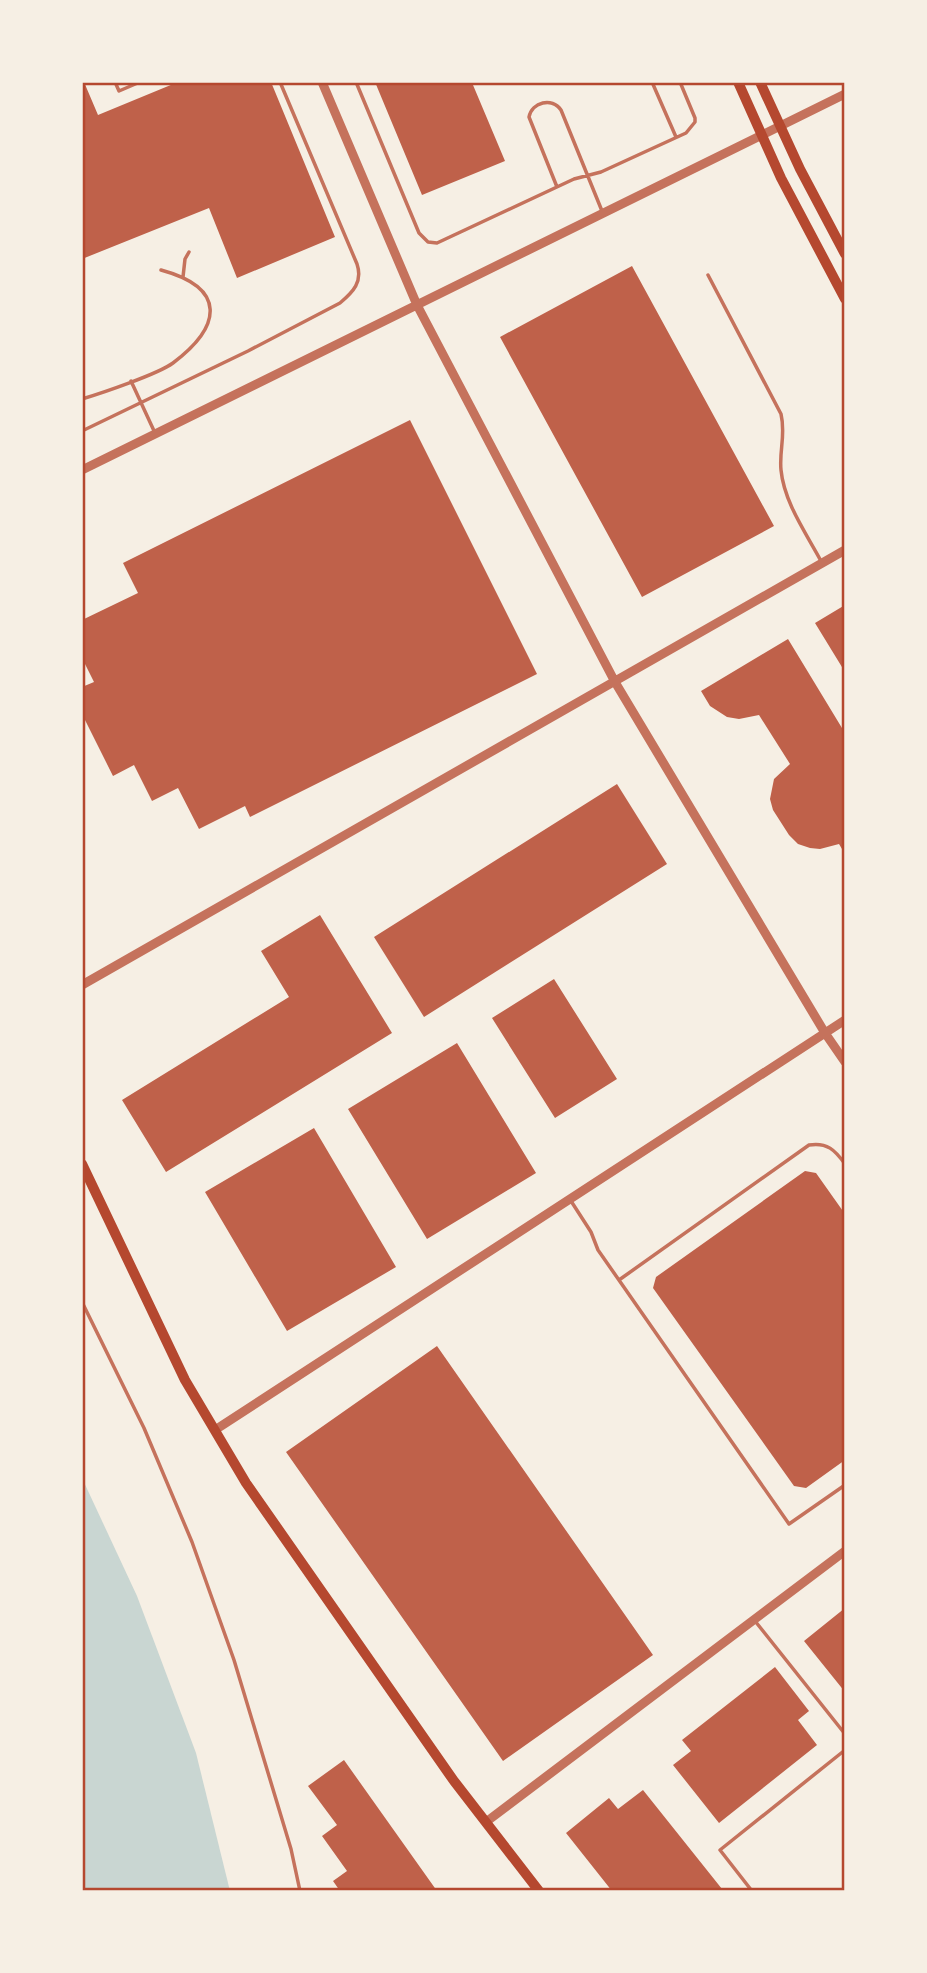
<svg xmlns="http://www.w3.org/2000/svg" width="927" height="1973" viewBox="0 0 927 1973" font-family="Barlow,sans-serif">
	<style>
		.water { fill: #c9d6d2 }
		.building { fill: #bf614a }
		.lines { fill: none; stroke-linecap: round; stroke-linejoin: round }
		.service { stroke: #c5725c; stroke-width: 3.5 }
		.tertiary { stroke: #c5725c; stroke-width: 9 }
		.secondary { stroke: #b5482f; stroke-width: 10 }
		.neatline { fill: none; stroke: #b5482f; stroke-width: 2.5 }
	</style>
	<rect width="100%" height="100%" fill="#f6efe4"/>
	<path class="water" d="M 82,1478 L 137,1596 L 196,1753 L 230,1891 L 82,1891 Z"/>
	<path class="building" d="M 82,82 L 84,82 L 98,115 L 178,82 L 271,82 L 335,237 L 237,278 L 209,208 L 82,259 Z
		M 375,82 L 480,82 L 473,85 L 505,161 L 422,195 Z
		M 632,266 L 774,526 L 642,597 L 500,337 Z
		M 410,420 L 537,674 L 250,817 L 245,806 L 199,829 L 178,788 L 152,801 L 134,765 L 113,776 L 82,714 L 82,687 L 94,682 L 82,658 L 82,620 L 138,593 L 123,563 Z
		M 845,605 L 845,672 L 815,623 Z
		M 788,639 L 845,733 L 845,854 L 839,844 L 820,849 L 810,848 L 798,844 L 789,835 L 773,810 L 770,799 L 774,779 L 790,764 L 759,715 L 739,719 L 727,717 L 710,706 L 701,691 Z
		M 617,784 L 667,864 L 424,1017 L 374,937 Z
		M 320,915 L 392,1033 L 166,1172 L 122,1100 L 289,997 L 261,951 Z
		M 554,979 L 617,1079 L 555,1118 L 492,1018 Z
		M 457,1043 L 536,1173 L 427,1239 L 348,1109 Z
		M 314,1128 L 396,1267 L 287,1331 L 205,1192 Z
		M 805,1171 L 816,1173 L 845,1214 L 845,1460 L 806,1488 L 794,1486 L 653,1288 L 656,1277 Z
		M 437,1346 L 653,1655 L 503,1761 L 286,1452 Z
		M 845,1608 L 845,1692 L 804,1641 Z
		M 775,1667 L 809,1711 L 798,1720 L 817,1745 L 719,1823 L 673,1765 L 691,1751 L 682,1740 Z
		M 344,1760 L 437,1891 L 340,1891 L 333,1881 L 347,1871 L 322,1836 L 337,1825 L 308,1786 Z
		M 643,1790 L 722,1889 L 719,1891 L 612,1891 L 566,1833 L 609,1798 L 618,1809 Z"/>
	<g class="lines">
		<path class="service" d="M 115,82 L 119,91 L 140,82
			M 356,82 L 419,233 L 428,242 L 437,243 L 574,179 L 601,172 L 686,133 L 695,122 L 695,118 L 680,82
			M 652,82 L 676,137
			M 557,187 L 529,117 C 532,102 552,97 561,110 L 602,211
			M 708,275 L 781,414 C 786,435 779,450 781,470 C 784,502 806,533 821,561
			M 183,277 L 185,259 L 189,252
			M 131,381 L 155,433
			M 82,399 C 102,393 158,374 173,363 C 222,326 227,288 161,270
			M 82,431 L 248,351 L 340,303 C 353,292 363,282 357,264 L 280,82
			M 571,1201 L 591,1232 L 598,1250 L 789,1524 L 845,1485
			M 619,1280 L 809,1145 C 827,1142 835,1150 845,1164
			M 82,1302 L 144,1428 L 192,1542 L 234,1660 L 291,1849 L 300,1891
			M 755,1621 L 845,1734
			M 752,1891 L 720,1850 L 845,1750"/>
		<path class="tertiary" d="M 322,82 L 417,305 L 615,682 L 825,1033 L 845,1062
			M 82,470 L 845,94
			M 82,985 L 845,550
			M 215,1430 L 845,1020
			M 486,1822 L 845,1551"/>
		<path class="secondary" d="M 738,82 L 781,178 L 845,299
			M 760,82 L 800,169 L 845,254
			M 82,1164 L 185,1380 L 246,1483 L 454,1781 L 539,1891"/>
	</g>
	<rect width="927" height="1973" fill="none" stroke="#f6efe4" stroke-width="168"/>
	<rect x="84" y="84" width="759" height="1805" class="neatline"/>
</svg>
